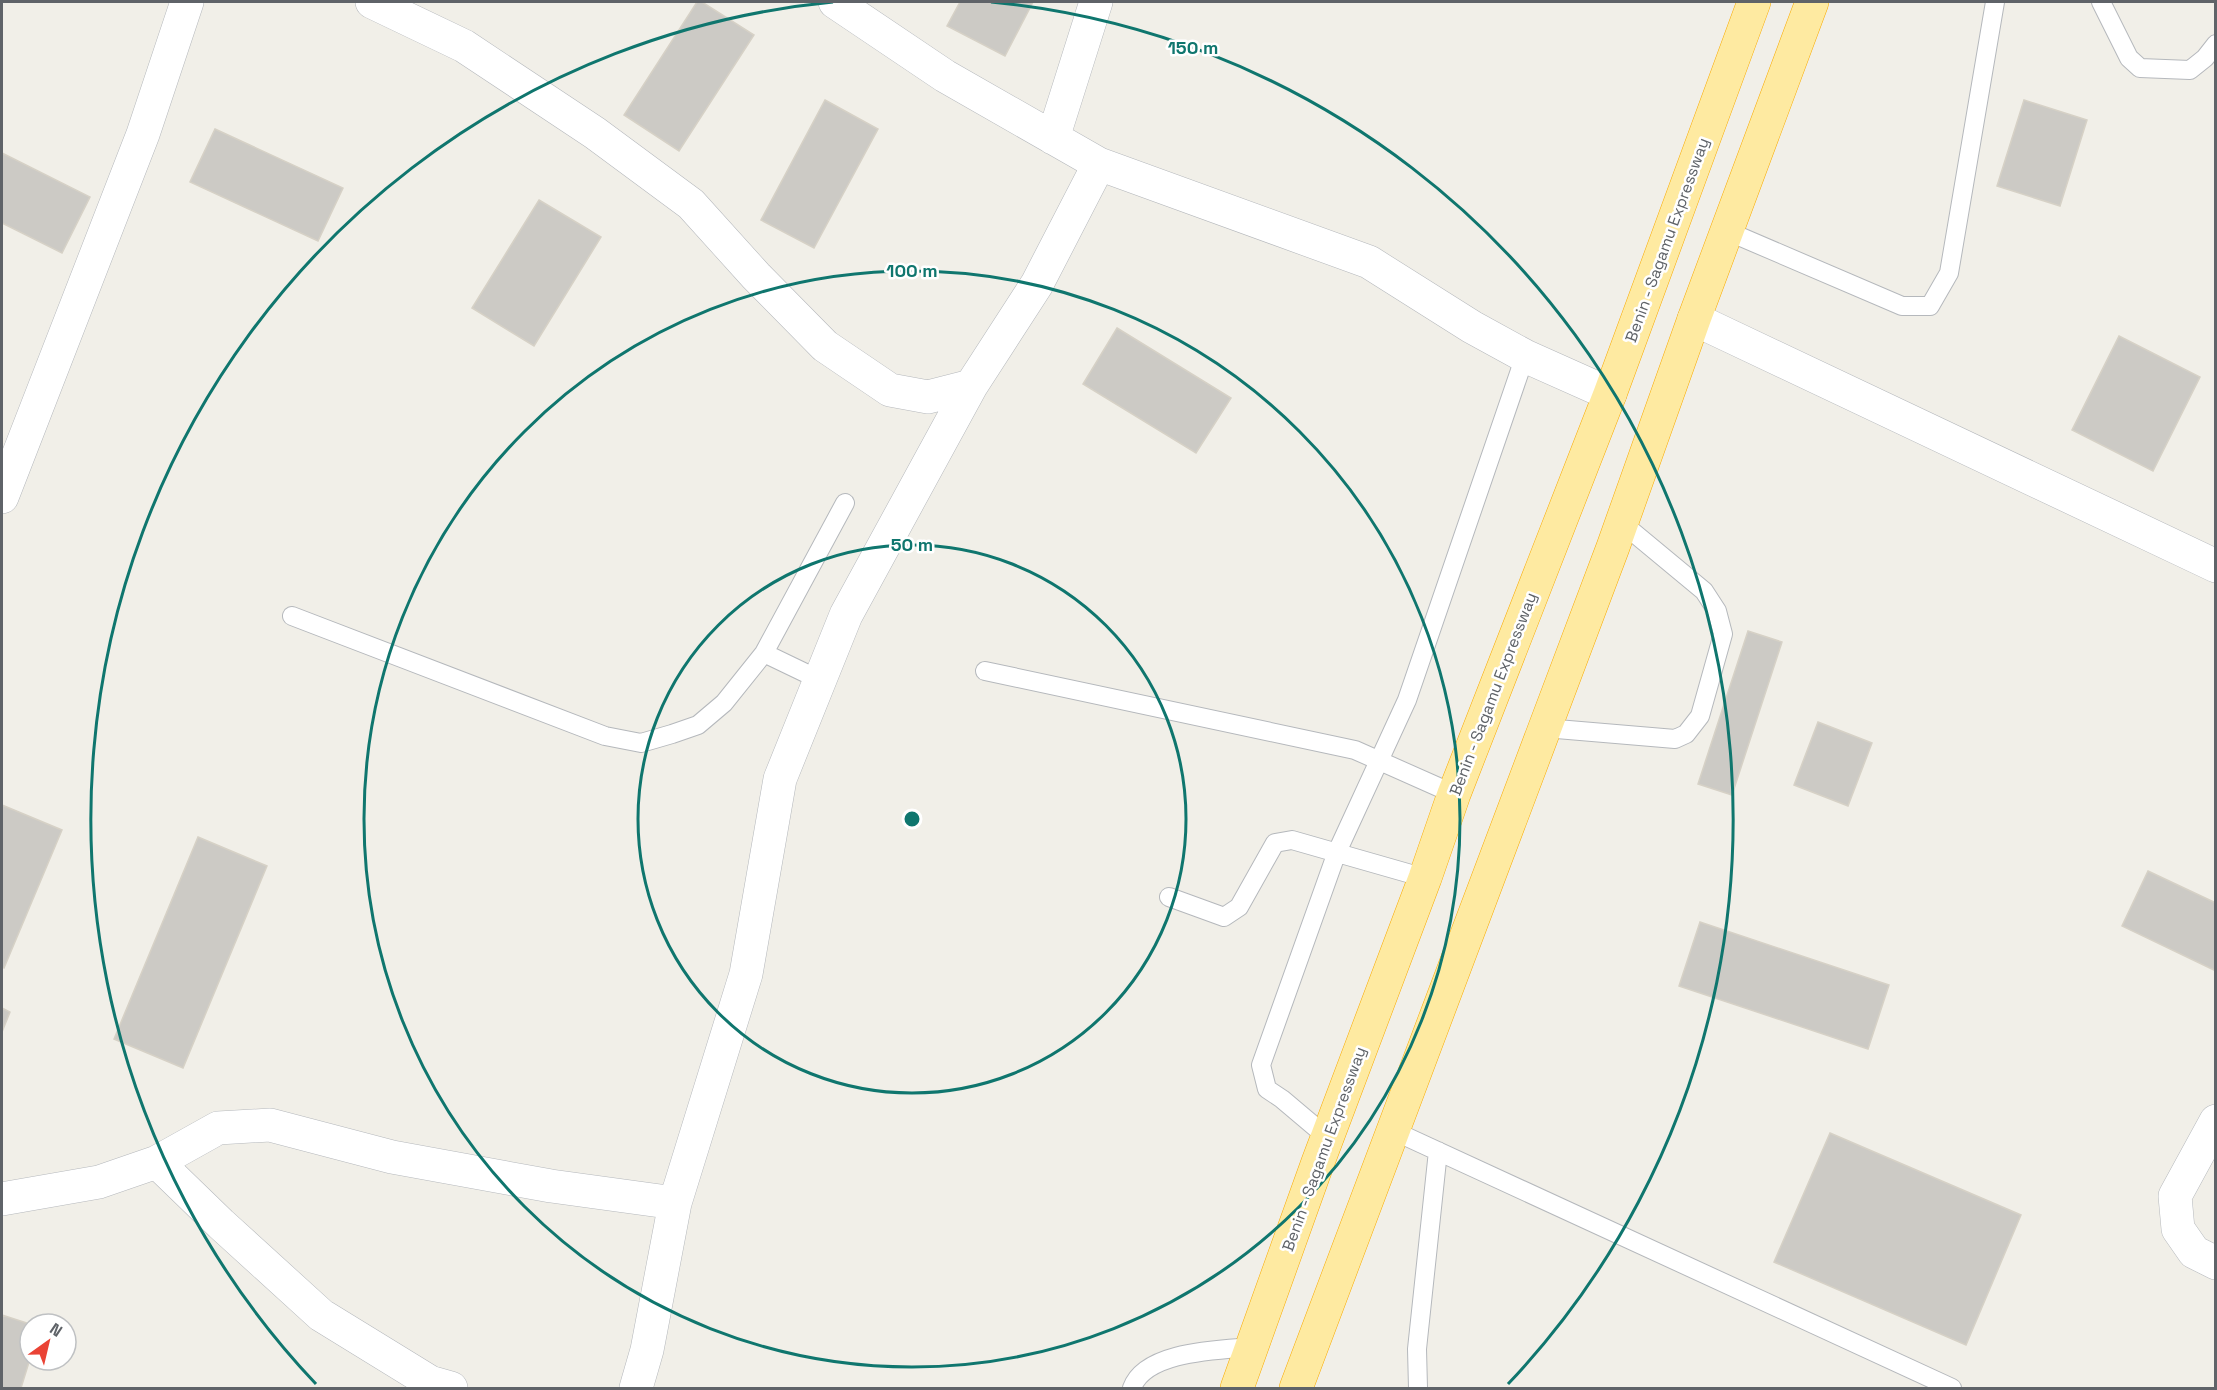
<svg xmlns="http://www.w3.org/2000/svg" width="2217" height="1390" viewBox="0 0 2217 1390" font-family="'Space Grotesk',sans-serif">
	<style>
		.building { fill: #cccac5; stroke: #d6d1c6; stroke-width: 1.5 }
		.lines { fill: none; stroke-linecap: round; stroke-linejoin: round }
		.service-casing { stroke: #b5b8bc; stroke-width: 20 }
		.minor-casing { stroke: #b5b8bc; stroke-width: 34 }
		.trunk-casing { stroke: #f9ab00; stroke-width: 34 }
		.service { stroke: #fff; stroke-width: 18 }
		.minor { stroke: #fff; stroke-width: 33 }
		.trunk { stroke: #feeaa1; stroke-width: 33 }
		.ring { fill: none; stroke: #0f766e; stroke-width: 3 }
		.labels { text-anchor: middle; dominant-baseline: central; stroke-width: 5; stroke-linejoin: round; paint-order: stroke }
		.street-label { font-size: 16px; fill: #5f6368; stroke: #fff }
		.centre { fill: #0f766e; stroke: #fff; stroke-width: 3 }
		.ring-label { font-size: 18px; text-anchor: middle; font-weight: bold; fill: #0f766e; stroke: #fff; stroke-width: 5; stroke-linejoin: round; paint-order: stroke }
	</style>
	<rect width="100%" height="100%" fill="#f1efe8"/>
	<path class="building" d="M 697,2 L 702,2 L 754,35 L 679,151 L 624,115 Z
		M 960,2 L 1033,2 L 1005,56 L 947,26 Z
		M 825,100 L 878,129 L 814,248 L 761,220 Z
		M 2024,100 L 2087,120 L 2060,206 L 1997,186 Z
		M 215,129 L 343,188 L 318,241 L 190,182 Z
		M 2,153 L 90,197 L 62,253 L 2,223 Z
		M 539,200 L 601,237 L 534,346 L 472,308 Z
		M 1117,328 L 1231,398 L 1196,453 L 1083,384 Z
		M 2119,336 L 2200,377 L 2153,471 L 2072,430 Z
		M 1748,631 L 1782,642 L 1732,795 L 1698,784 Z
		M 1818,722 L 1872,743 L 1848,806 L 1794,785 Z
		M 2,805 L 62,830 L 4,968 L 2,967 Z
		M 198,837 L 267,866 L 183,1068 L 114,1039 Z
		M 2148,871 L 2216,903 L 2216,971 L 2122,926 Z
		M 1700,922 L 1889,985 L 1868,1049 L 1679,986 Z
		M 2,1008 L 10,1012 L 2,1032 Z
		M 1830,1133 L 2021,1215 L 1966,1345 L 1774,1262 Z
		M 2,1315 L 30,1324 L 30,1359 L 21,1388 L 2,1388 Z"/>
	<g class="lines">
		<g class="service-casing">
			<path id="service" d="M 2101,2 L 2129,58 L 2140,68 L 2190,70 L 2205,58 L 2216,44
				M 1727,231 L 1902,306 L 1930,306 L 1949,273 L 1995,2
				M 292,616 L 605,736 L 641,743 L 672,734 L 698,725 L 724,703 L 764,653 L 845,503
				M 764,653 L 820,680
				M 985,671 L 1355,750 L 1454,794
				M 1545,728 L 1675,739 L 1686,734 L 1700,716 L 1723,634 L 1717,611 L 1704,591 L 1622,523
				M 1169,897 L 1224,917 L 1239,907 L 1275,843 L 1292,840 L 1425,878
				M 1394,1131 L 1952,1388
				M 1327,1137 L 1282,1099 L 1267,1089 L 1261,1065 L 1337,852 L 1407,700 L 1525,356
				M 1132,1388 C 1145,1351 1218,1350 1252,1347
				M 1418,1388 L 1417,1349 L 1438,1151"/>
		</g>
		<g class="minor-casing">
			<path id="minor" d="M 372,2 L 464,46 L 595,133 L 691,204 L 756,276 L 825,346 L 890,390 L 928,397 L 971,386
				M 835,2 L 945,76 L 1099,164 L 1369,262 L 1472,327 L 1525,356 L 1610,394
				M 1053,138 L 1096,2
				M 1694,319 L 2216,566
				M 2,497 L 143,134 L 187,2
				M 2216,1121 L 2175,1196 L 2178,1229 L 2194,1252 L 2216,1263
				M 157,1162 L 221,1224 L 321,1315 L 430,1382 L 451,1388
				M 2,1199 L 99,1182 L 157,1162 L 218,1128 L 270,1125 L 392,1157 L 551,1186 L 675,1203
				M 636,1388 L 647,1350 L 675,1203 L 746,974 L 780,779 L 846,615 L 971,386 L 1037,284 L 1099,164"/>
		</g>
		<g class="trunk-casing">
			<path id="trunk" d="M 1237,1388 L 1318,1162 L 1425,878 L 1454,794 L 1610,394 L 1754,2
				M 1296,1388 L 1613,547 L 1694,319 L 1812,2"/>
		</g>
		<use href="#service" class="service"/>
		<use href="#minor" class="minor"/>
		<use href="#trunk" class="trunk"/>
	</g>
	<g class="ring">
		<circle cx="912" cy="819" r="274"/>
		<circle cx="912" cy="819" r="548"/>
		<path d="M316 1384A821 821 0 0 1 833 2M991 2A821 821 0 0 1 1508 1384"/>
	</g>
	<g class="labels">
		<g class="street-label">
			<text transform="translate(1667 240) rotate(-70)">Benin - Sagamu Expressway</text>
			<text transform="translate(1493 694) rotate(-69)">Benin - Sagamu Expressway</text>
			<text transform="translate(1324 1149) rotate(-70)">Benin - Sagamu Expressway</text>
		</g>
	</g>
	<circle cx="912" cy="819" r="9" class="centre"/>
	<g class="ring-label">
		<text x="1193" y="54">150 m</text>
		<text x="912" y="277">100 m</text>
		<text x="912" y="551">50 m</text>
	</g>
	<rect width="2217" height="1390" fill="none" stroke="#5f6368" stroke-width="6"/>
	<g transform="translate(48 1342) rotate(34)"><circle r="28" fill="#ffffff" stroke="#bfc1c3" stroke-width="1.5"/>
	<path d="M0-4.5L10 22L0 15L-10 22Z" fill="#ea4335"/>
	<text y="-9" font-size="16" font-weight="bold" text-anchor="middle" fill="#5f6368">N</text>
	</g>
</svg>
